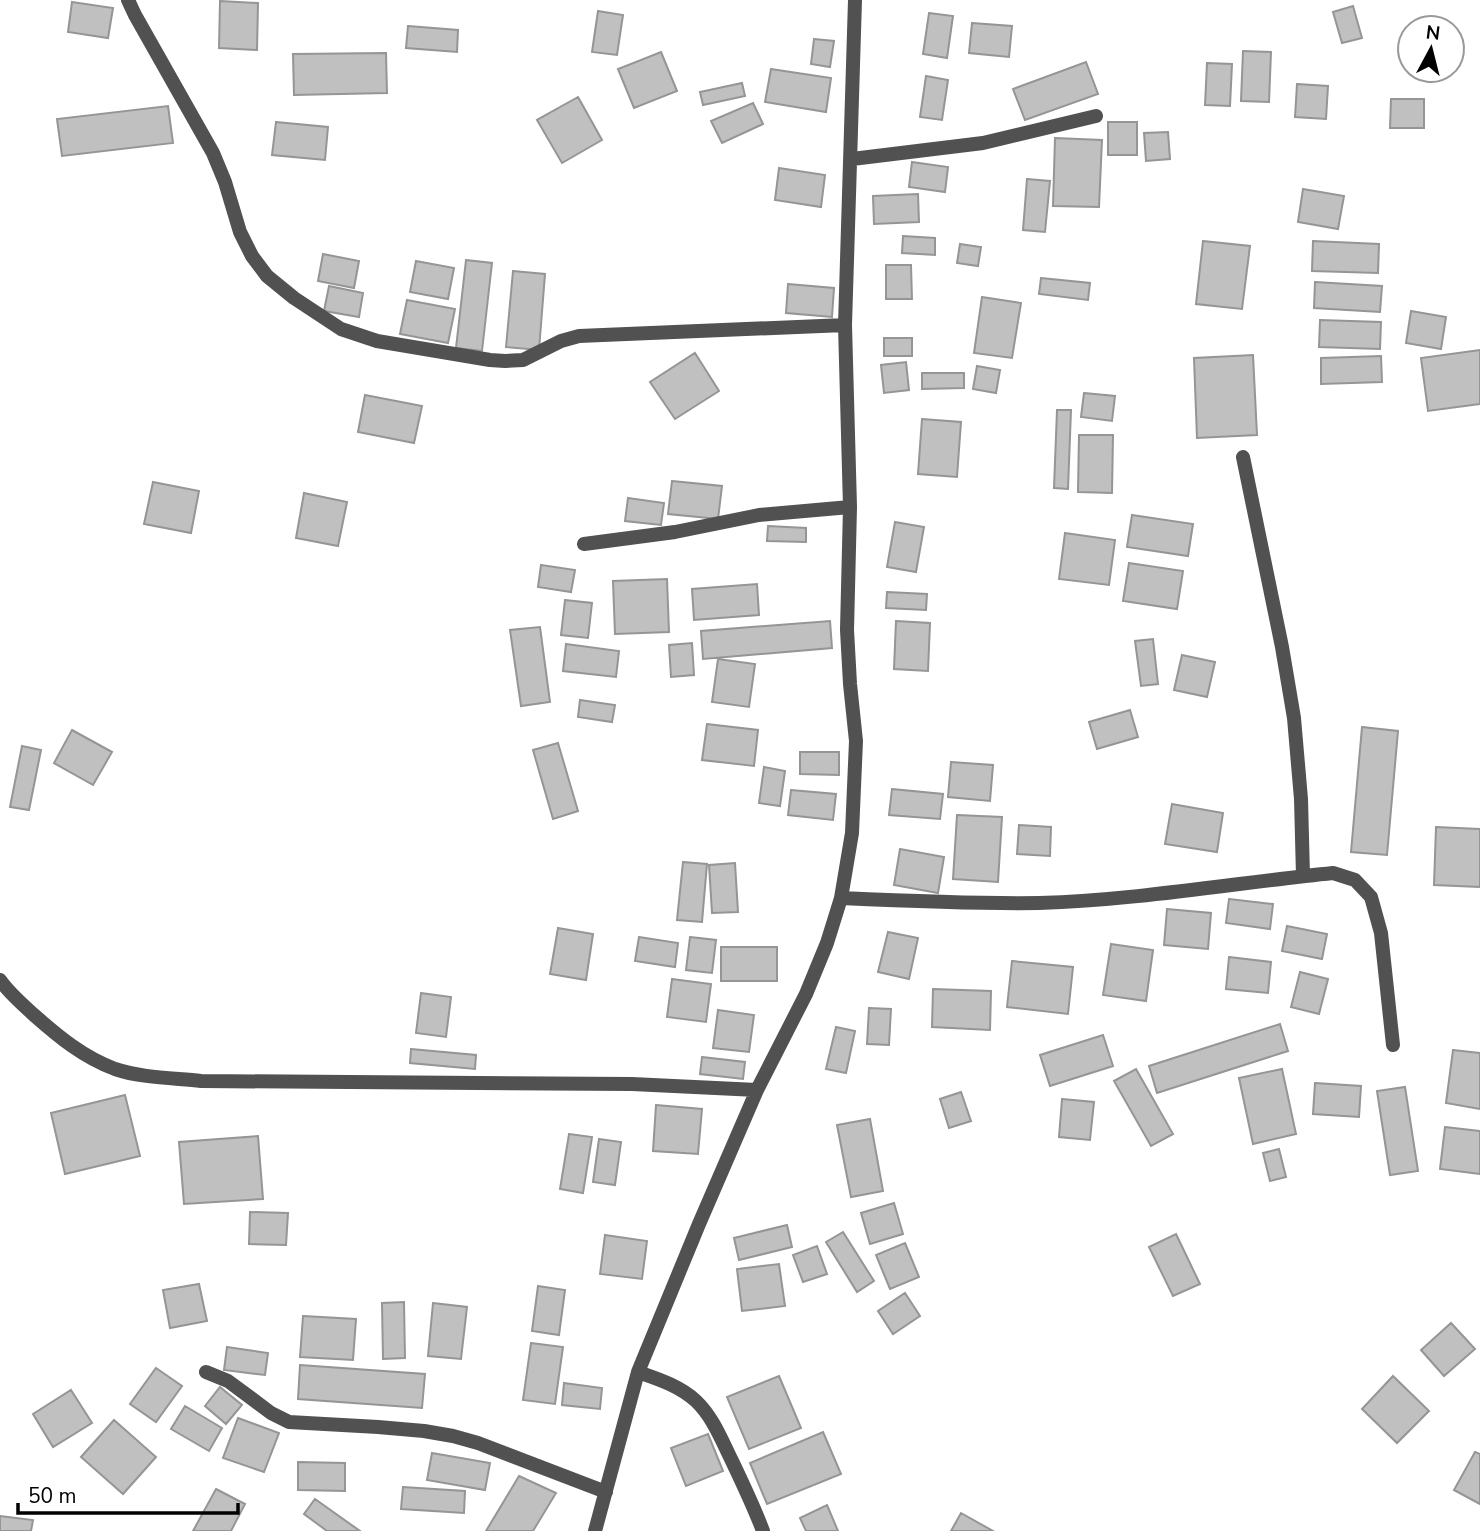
<svg xmlns="http://www.w3.org/2000/svg" width="1480" height="1531" viewBox="0 0 1480 1531" font-family="'Nunito Sans',sans-serif">
	<style>
		.building { fill: #c0c0c0; stroke: #959595; stroke-width: 2 }
		.lines { fill: none; stroke-linecap: round; stroke-linejoin: round }
		.street { stroke: #515151; stroke-width: 14 }
	</style>
	<rect width="100%" height="100%" fill="#fff"/>
	<path class="building" d="M 220,1 L 258,3 L 257,50 L 219,48 Z
		M 72,2 L 113,8 L 108,38 L 68,32 Z
		M 1353,6 L 1362,38 L 1342,43 L 1333,12 Z
		M 598,11 L 623,15 L 617,55 L 592,52 Z
		M 929,13 L 953,16 L 947,58 L 923,54 Z
		M 972,23 L 1012,26 L 1009,57 L 969,53 Z
		M 408,26 L 458,30 L 457,52 L 406,48 Z
		M 814,39 L 834,41 L 830,67 L 811,64 Z
		M 1243,51 L 1271,52 L 1269,102 L 1241,101 Z
		M 661,52 L 677,91 L 634,108 L 618,69 Z
		M 386,53 L 387,93 L 294,95 L 293,54 Z
		M 1086,62 L 1098,94 L 1025,120 L 1013,89 Z
		M 1207,63 L 1232,64 L 1230,106 L 1205,105 Z
		M 771,69 L 831,78 L 826,112 L 765,102 Z
		M 926,76 L 948,80 L 942,120 L 920,117 Z
		M 742,83 L 745,96 L 703,105 L 700,92 Z
		M 1297,84 L 1328,86 L 1326,119 L 1295,117 Z
		M 578,97 L 602,140 L 562,163 L 537,120 Z
		M 1391,99 L 1424,99 L 1424,128 L 1390,128 Z
		M 753,103 L 763,124 L 722,143 L 711,121 Z
		M 168,106 L 173,143 L 62,156 L 57,119 Z
		M 276,122 L 328,127 L 325,160 L 272,155 Z
		M 1108,122 L 1137,122 L 1137,155 L 1108,155 Z
		M 1168,132 L 1170,159 L 1146,161 L 1144,133 Z
		M 1055,138 L 1102,140 L 1099,207 L 1053,206 Z
		M 912,162 L 948,167 L 945,192 L 909,187 Z
		M 779,168 L 825,175 L 821,207 L 775,200 Z
		M 1027,179 L 1050,181 L 1045,232 L 1023,230 Z
		M 1303,189 L 1344,196 L 1338,229 L 1298,222 Z
		M 918,194 L 919,222 L 874,224 L 873,196 Z
		M 903,236 L 935,238 L 935,255 L 902,253 Z
		M 1203,241 L 1250,246 L 1242,309 L 1196,304 Z
		M 1313,241 L 1379,244 L 1378,273 L 1312,271 Z
		M 960,244 L 981,247 L 978,266 L 957,263 Z
		M 323,254 L 359,261 L 354,288 L 318,281 Z
		M 466,260 L 492,263 L 482,351 L 456,348 Z
		M 416,261 L 454,268 L 448,299 L 410,292 Z
		M 886,265 L 911,265 L 912,299 L 886,299 Z
		M 513,271 L 545,274 L 539,350 L 506,347 Z
		M 1041,278 L 1090,283 L 1088,300 L 1039,294 Z
		M 1315,282 L 1382,286 L 1380,312 L 1314,308 Z
		M 788,284 L 834,288 L 832,317 L 786,313 Z
		M 329,286 L 363,293 L 359,317 L 324,311 Z
		M 982,297 L 1021,303 L 1012,358 L 974,353 Z
		M 407,300 L 455,309 L 448,343 L 400,334 Z
		M 1411,311 L 1446,317 L 1441,349 L 1406,343 Z
		M 1320,320 L 1381,322 L 1380,349 L 1319,347 Z
		M 884,338 L 912,338 L 912,356 L 884,356 Z
		M 1480,350 L 1480,404 L 1428,411 L 1421,358 Z
		M 695,353 L 719,391 L 675,419 L 650,382 Z
		M 1253,355 L 1257,435 L 1197,438 L 1194,358 Z
		M 1381,356 L 1382,382 L 1321,384 L 1321,358 Z
		M 906,362 L 909,390 L 884,393 L 881,365 Z
		M 977,366 L 1000,370 L 996,393 L 973,389 Z
		M 922,373 L 964,373 L 964,388 L 922,389 Z
		M 1084,393 L 1115,396 L 1112,421 L 1081,417 Z
		M 365,395 L 422,406 L 414,443 L 358,432 Z
		M 1057,410 L 1071,410 L 1068,489 L 1054,488 Z
		M 922,419 L 961,422 L 957,477 L 918,474 Z
		M 1079,435 L 1113,435 L 1112,493 L 1078,492 Z
		M 672,481 L 722,486 L 718,519 L 668,514 Z
		M 153,482 L 199,491 L 191,533 L 144,524 Z
		M 304,493 L 347,502 L 338,546 L 296,538 Z
		M 628,498 L 664,503 L 661,525 L 625,521 Z
		M 1132,515 L 1193,524 L 1188,556 L 1127,547 Z
		M 895,522 L 924,527 L 916,572 L 887,567 Z
		M 768,526 L 806,528 L 806,542 L 767,541 Z
		M 1065,533 L 1115,540 L 1109,585 L 1059,579 Z
		M 1129,563 L 1183,571 L 1177,609 L 1123,601 Z
		M 541,565 L 575,570 L 571,592 L 538,587 Z
		M 667,579 L 669,632 L 615,634 L 613,581 Z
		M 757,584 L 759,615 L 694,620 L 692,589 Z
		M 887,592 L 927,594 L 926,610 L 886,608 Z
		M 565,600 L 592,603 L 588,638 L 561,635 Z
		M 830,621 L 832,648 L 703,659 L 701,631 Z
		M 896,621 L 930,623 L 928,671 L 894,669 Z
		M 540,627 L 550,702 L 521,706 L 510,630 Z
		M 1153,639 L 1158,684 L 1141,686 L 1135,641 Z
		M 692,643 L 694,675 L 671,677 L 669,645 Z
		M 566,644 L 619,651 L 616,677 L 563,671 Z
		M 1182,655 L 1215,662 L 1207,697 L 1174,690 Z
		M 718,659 L 755,664 L 749,707 L 712,702 Z
		M 580,700 L 615,705 L 612,722 L 578,717 Z
		M 1130,710 L 1138,737 L 1097,749 L 1089,722 Z
		M 707,724 L 758,730 L 754,766 L 702,760 Z
		M 1362,727 L 1398,731 L 1387,855 L 1351,852 Z
		M 72,730 L 112,752 L 93,785 L 54,763 Z
		M 558,743 L 578,811 L 553,819 L 533,750 Z
		M 22,746 L 41,750 L 29,810 L 10,807 Z
		M 800,752 L 839,752 L 839,775 L 800,774 Z
		M 951,762 L 993,765 L 990,801 L 948,797 Z
		M 764,767 L 785,771 L 780,806 L 759,803 Z
		M 892,789 L 943,794 L 940,819 L 889,815 Z
		M 791,790 L 836,794 L 833,820 L 788,815 Z
		M 1172,804 L 1223,813 L 1217,852 L 1165,844 Z
		M 957,815 L 1002,817 L 998,882 L 953,879 Z
		M 1019,825 L 1051,827 L 1050,856 L 1017,854 Z
		M 1436,827 L 1480,829 L 1480,887 L 1434,885 Z
		M 900,849 L 944,857 L 938,893 L 894,885 Z
		M 683,862 L 707,864 L 702,922 L 677,920 Z
		M 735,863 L 738,912 L 712,913 L 709,865 Z
		M 1229,899 L 1273,904 L 1270,929 L 1226,923 Z
		M 1167,909 L 1211,913 L 1208,949 L 1164,945 Z
		M 1287,926 L 1327,934 L 1322,959 L 1282,951 Z
		M 558,928 L 593,934 L 586,980 L 550,974 Z
		M 888,932 L 918,938 L 909,979 L 878,972 Z
		M 639,937 L 678,943 L 675,967 L 635,961 Z
		M 690,937 L 716,940 L 712,973 L 686,970 Z
		M 1111,944 L 1153,950 L 1146,1001 L 1103,995 Z
		M 721,947 L 777,947 L 777,981 L 721,981 Z
		M 1229,957 L 1271,962 L 1268,993 L 1226,989 Z
		M 1012,961 L 1073,967 L 1068,1014 L 1007,1007 Z
		M 1300,972 L 1328,979 L 1319,1014 L 1291,1007 Z
		M 672,979 L 711,984 L 706,1022 L 667,1017 Z
		M 933,989 L 991,991 L 990,1030 L 932,1027 Z
		M 421,993 L 451,997 L 446,1037 L 416,1033 Z
		M 869,1008 L 891,1009 L 889,1045 L 867,1044 Z
		M 718,1010 L 754,1015 L 749,1052 L 713,1048 Z
		M 1280,1024 L 1288,1051 L 1157,1093 L 1149,1066 Z
		M 836,1027 L 855,1031 L 846,1073 L 826,1069 Z
		M 1103,1035 L 1113,1066 L 1050,1086 L 1040,1055 Z
		M 411,1049 L 476,1055 L 475,1069 L 410,1063 Z
		M 1453,1050 L 1480,1053 L 1480,1109 L 1446,1103 Z
		M 702,1057 L 745,1062 L 743,1079 L 700,1074 Z
		M 1136,1069 L 1173,1134 L 1151,1146 L 1114,1081 Z
		M 1282,1069 L 1296,1134 L 1253,1144 L 1239,1078 Z
		M 1315,1083 L 1361,1086 L 1359,1117 L 1313,1114 Z
		M 1405,1087 L 1418,1171 L 1390,1175 L 1377,1091 Z
		M 961,1092 L 971,1121 L 949,1128 L 940,1099 Z
		M 125,1095 L 140,1156 L 65,1174 L 51,1113 Z
		M 1062,1099 L 1094,1102 L 1090,1140 L 1059,1137 Z
		M 656,1105 L 702,1109 L 698,1154 L 653,1151 Z
		M 870,1119 L 883,1191 L 851,1197 L 837,1125 Z
		M 1445,1127 L 1480,1131 L 1480,1174 L 1440,1169 Z
		M 569,1134 L 592,1137 L 583,1193 L 560,1189 Z
		M 258,1136 L 263,1199 L 184,1204 L 179,1142 Z
		M 599,1139 L 621,1142 L 615,1185 L 593,1182 Z
		M 1279,1149 L 1286,1177 L 1270,1181 L 1263,1153 Z
		M 894,1203 L 903,1234 L 870,1244 L 861,1213 Z
		M 250,1212 L 288,1213 L 286,1245 L 249,1244 Z
		M 787,1225 L 792,1247 L 739,1260 L 734,1238 Z
		M 843,1232 L 874,1281 L 857,1292 L 826,1242 Z
		M 1176,1234 L 1200,1284 L 1173,1296 L 1149,1247 Z
		M 605,1235 L 647,1241 L 642,1279 L 600,1274 Z
		M 905,1243 L 919,1277 L 890,1289 L 876,1255 Z
		M 817,1246 L 827,1274 L 803,1282 L 793,1255 Z
		M 779,1264 L 785,1306 L 742,1311 L 737,1269 Z
		M 199,1284 L 207,1321 L 170,1328 L 163,1290 Z
		M 538,1286 L 565,1290 L 559,1335 L 532,1331 Z
		M 905,1293 L 920,1316 L 893,1334 L 878,1311 Z
		M 404,1302 L 405,1358 L 383,1359 L 382,1303 Z
		M 433,1303 L 467,1307 L 461,1359 L 428,1356 Z
		M 303,1316 L 356,1319 L 353,1360 L 300,1357 Z
		M 1451,1323 L 1475,1349 L 1444,1376 L 1421,1350 Z
		M 531,1343 L 563,1347 L 555,1404 L 523,1400 Z
		M 227,1347 L 268,1353 L 265,1375 L 224,1370 Z
		M 300,1365 L 425,1374 L 422,1408 L 298,1399 Z
		M 156,1368 L 182,1386 L 156,1422 L 130,1404 Z
		M 779,1376 L 801,1428 L 749,1449 L 727,1397 Z
		M 1393,1376 L 1429,1411 L 1397,1443 L 1362,1409 Z
		M 564,1383 L 602,1388 L 600,1409 L 562,1405 Z
		M 220,1387 L 242,1405 L 226,1424 L 205,1406 Z
		M 71,1390 L 92,1423 L 53,1447 L 33,1414 Z
		M 185,1406 L 222,1428 L 209,1451 L 171,1429 Z
		M 238,1418 L 279,1433 L 264,1472 L 223,1458 Z
		M 114,1420 L 156,1457 L 123,1494 L 81,1457 Z
		M 823,1432 L 841,1474 L 767,1504 L 750,1463 Z
		M 708,1434 L 723,1471 L 686,1486 L 671,1448 Z
		M 1475,1452 L 1480,1454 L 1480,1504 L 1454,1490 Z
		M 432,1453 L 490,1463 L 485,1490 L 427,1480 Z
		M 298,1462 L 345,1463 L 345,1491 L 298,1490 Z
		M 519,1476 L 556,1493 L 533,1531 L 486,1531 Z
		M 403,1487 L 465,1491 L 464,1513 L 401,1509 Z
		M 216,1489 L 245,1504 L 231,1531 L 193,1531 Z
		M 315,1499 L 360,1531 L 327,1531 L 304,1514 Z
		M 827,1505 L 838,1531 L 806,1531 L 800,1518 Z
		M 961,1513 L 993,1531 L 951,1531 Z
		M 0,1516 L 33,1520 L 31,1531 L 0,1531 Z"/>
	<g class="lines">
		<path class="street" d="M 128,0 L 135,15 L 213,153 L 225,182 L 240,232 L 252,256 L 267,276 L 294,298 L 341,329 L 377,341 L 490,360 L 505,361 L 523,360 L 561,341 L 579,336 L 845,325
			M 852,159 L 983,143 L 1096,116
			M 1243,457 L 1282,647 L 1294,718 L 1301,799 L 1303,876
			M 584,544 L 675,532 L 759,515 L 850,507
			M 841,898 C 907,901 973,904 1039,903 C 1138,900 1235,883 1333,873 L 1355,880 L 1371,897 L 1381,933 L 1393,1045
			M 0,980 C 9,993 22,1004 34,1015 C 59,1037 83,1057 115,1069 C 142,1078 173,1078 201,1081 L 632,1084 L 757,1090
			M 206,1372 L 228,1381 L 271,1413 L 289,1422 L 378,1427 L 424,1431 L 453,1436 L 478,1443 L 606,1492
			M 638,1372 C 658,1379 680,1386 696,1401 C 713,1417 722,1441 732,1461 C 743,1484 754,1507 763,1531
			M 595,1531 L 638,1372 L 699,1224 L 757,1090 L 806,994 L 827,943 L 841,898 L 852,833 L 856,741 L 850,684 L 847,630 L 850,507 L 845,325 L 855,0"/>
	</g>
	<g transform="translate(1431 49) rotate(7)"><circle r="33" fill="#ffffff" stroke="#999999" stroke-width="2"/>
	<path d="M0-5L12 26L0 18L-12 26Z" fill="#000000"/>
	<text y="-10" font-size="19" font-weight="bold" text-anchor="middle" fill="#000000">N</text>
	</g>
	<path d="M18 1503v10h220v-10" fill="none" stroke="#000000" stroke-width="3.5"/>
	<text x="28" y="1503" font-size="21" fill="#000000" stroke="#ffffff" stroke-width="5" paint-order="stroke">50 m</text>
</svg>
